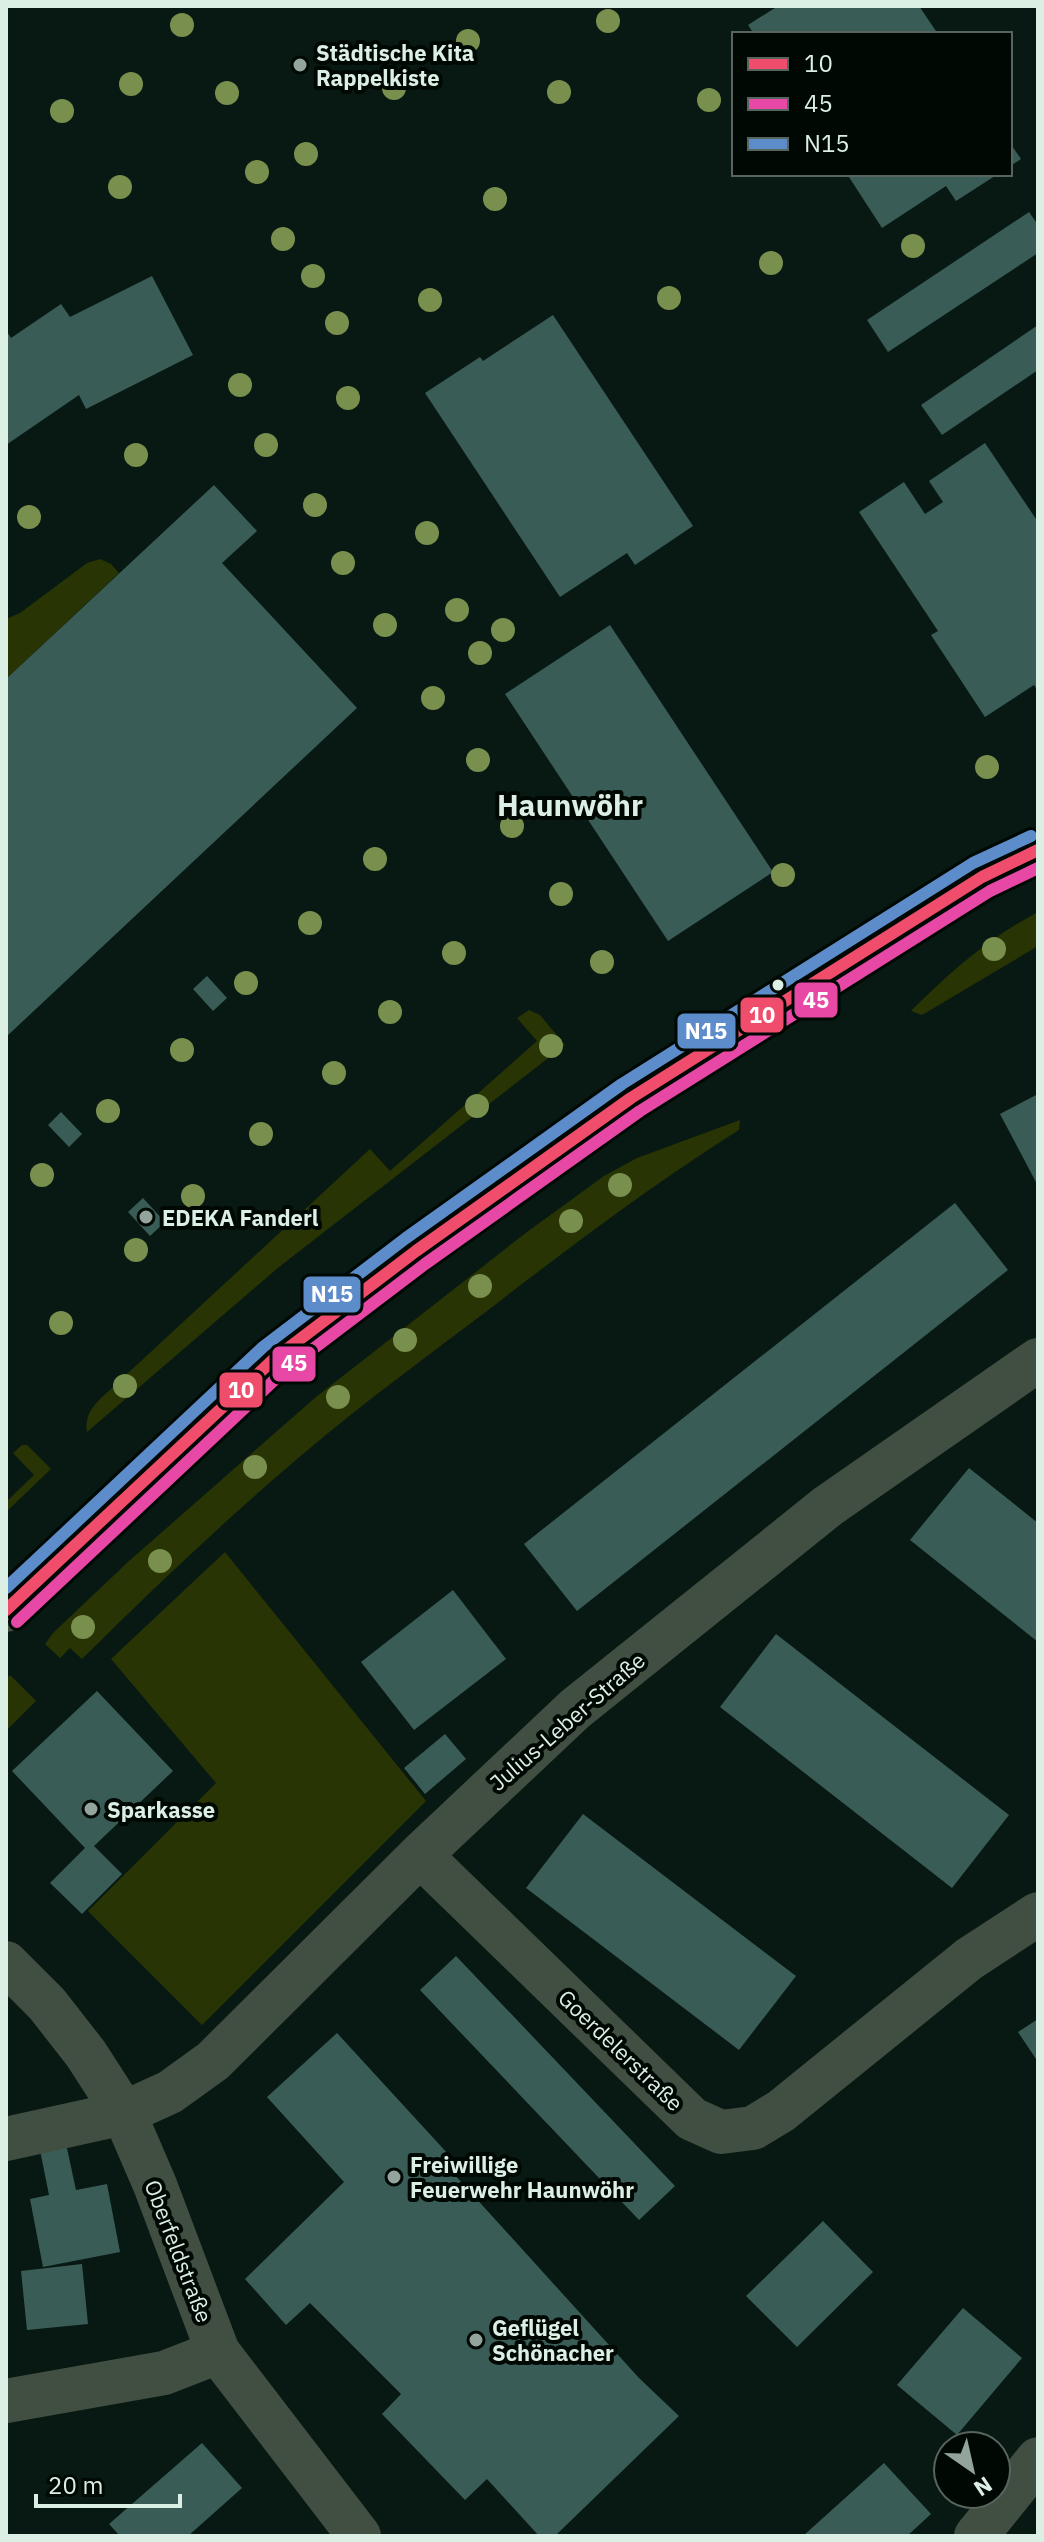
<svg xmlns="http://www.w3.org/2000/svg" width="1044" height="2542" viewBox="0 0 1044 2542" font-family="'IBM Plex Sans',sans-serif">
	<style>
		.green { fill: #293404 }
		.building { fill: #3a5c56 }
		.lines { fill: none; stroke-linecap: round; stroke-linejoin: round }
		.minor { stroke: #414f42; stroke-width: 44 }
		.bus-1-casing { stroke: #000804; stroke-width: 18 }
		.bus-2-casing { stroke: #000804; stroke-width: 18 }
		.bus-3-casing { stroke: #000804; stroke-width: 18 }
		.bus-1 { stroke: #ef4d6b; stroke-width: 12 }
		.bus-2 { stroke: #e748a6; stroke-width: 12 }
		.bus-3 { stroke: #5d8cca; stroke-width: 12 }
		.tree { fill: #788f4d }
		.poi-dot { fill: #92a49c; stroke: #000804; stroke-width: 3 }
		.bus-dot { fill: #dcefe5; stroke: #000804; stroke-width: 3 }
		.labels { text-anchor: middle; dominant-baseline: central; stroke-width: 8; stroke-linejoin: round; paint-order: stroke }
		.poi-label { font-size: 22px; font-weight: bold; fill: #dcefe5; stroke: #000804; text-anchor: start }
		.street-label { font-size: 22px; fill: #dcefe5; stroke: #000804 }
		.district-label { font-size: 30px; font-weight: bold; fill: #dcefe5; stroke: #000804 }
		.line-badge { stroke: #000804; stroke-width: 3 }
		.badge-label { font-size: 22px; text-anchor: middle; font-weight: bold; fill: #fff }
	</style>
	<rect width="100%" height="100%" fill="#081913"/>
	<path class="green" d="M 100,559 L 111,564 L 119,573 L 6,679 L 6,619 L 20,613 L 87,563 Z
		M 1038,912 L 1038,946 L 922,1015 L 911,1011 C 950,972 989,938 1038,912 Z
		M 529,1010 L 540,1015 L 565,1045 L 279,1267 L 87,1432 C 85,1417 90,1410 100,1399 L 370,1149 L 390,1171 L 537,1041 L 517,1018 Z
		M 740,1120 L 739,1130 C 650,1186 566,1250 483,1314 C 434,1351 385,1387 338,1425 C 248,1498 164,1578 82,1659 L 70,1648 L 60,1658 L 45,1644 L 53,1633 L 129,1561 L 316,1397 L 527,1232 L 604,1176 L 637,1158 Z
		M 22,1445 L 27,1445 L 51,1469 L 6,1512 L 6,1502 L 34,1475 L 13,1453 Z
		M 225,1552 L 426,1801 L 202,2025 L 88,1911 L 216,1783 L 111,1659 Z
		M 10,1675 L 36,1701 L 6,1731 L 6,1679 Z"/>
	<path class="building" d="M 778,6 L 919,6 L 938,34 L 754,34 L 748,25 Z
		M 1010,143 L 1021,159 L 1010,166 Z
		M 847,174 L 998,174 L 956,201 L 946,186 L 882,228 Z
		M 1029,212 L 1038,225 L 1038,253 L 888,352 L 867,320 Z
		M 152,276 L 193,355 L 86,409 L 79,395 L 6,445 L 6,330 L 11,338 L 61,304 L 70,317 Z
		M 553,315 L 693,526 L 635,565 L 627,553 L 560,597 L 425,393 L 480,357 L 483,361 Z
		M 1038,325 L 1038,370 L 942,435 L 921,405 Z
		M 985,443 L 1038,522 L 1038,691 L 1034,685 L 985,717 L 931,635 L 938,631 L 859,512 L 904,482 L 925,514 L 943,502 L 929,481 Z
		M 214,485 L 257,531 L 222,563 L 357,708 L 6,1037 L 6,679 Z
		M 610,625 L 773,872 L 668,941 L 505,694 Z
		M 207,976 L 227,998 L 213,1011 L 193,989 Z
		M 1038,1094 L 1038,1186 L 1000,1114 Z
		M 61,1112 L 82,1134 L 69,1147 L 48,1125 Z
		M 143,1198 L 165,1222 L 150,1236 L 128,1212 Z
		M 955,1203 L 1008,1270 L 577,1611 L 524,1544 Z
		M 969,1468 L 1038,1523 L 1038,1642 L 910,1540 Z
		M 453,1590 L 506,1659 L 414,1730 L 361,1662 Z
		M 776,1634 L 1009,1815 L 952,1888 L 720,1707 Z
		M 97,1691 L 173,1771 L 94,1846 L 122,1874 L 82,1914 L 50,1883 L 85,1848 L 12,1771 Z
		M 445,1734 L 466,1759 L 425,1794 L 404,1768 Z
		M 583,1814 L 796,1976 L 739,2050 L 526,1888 Z
		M 456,1956 L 675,2186 L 639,2220 L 420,1990 Z
		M 1038,2019 L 1038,2062 L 1018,2032 Z
		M 337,2033 L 460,2167 L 453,2173 L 639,2378 L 679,2416 L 555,2536 L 539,2536 L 487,2479 L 465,2500 L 382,2414 L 401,2394 L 310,2303 L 286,2325 L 245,2279 L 344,2182 L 267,2097 Z
		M 65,2139 L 76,2190 L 107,2184 L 120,2252 L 43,2267 L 30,2199 L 49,2195 L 39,2145 Z
		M 823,2221 L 873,2272 L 797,2347 L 746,2296 Z
		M 82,2264 L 88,2324 L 27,2330 L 21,2271 Z
		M 963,2308 L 1022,2358 L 957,2435 L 897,2385 Z
		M 202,2443 L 242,2488 L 188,2536 L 120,2536 L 109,2524 Z
		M 884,2463 L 931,2514 L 907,2536 L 803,2536 Z"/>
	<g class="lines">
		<path class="minor" d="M 6,1610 L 274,1359 L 416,1251 L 631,1098 L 982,877 L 1038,850
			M 420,1855 L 692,2119 L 721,2132 L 753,2128 L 781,2111 L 969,1959 L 1038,1914
			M 6,1963 L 47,2004 L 86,2054 L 124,2113 L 155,2185 L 218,2352 L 359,2536
			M 6,2139 L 124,2113 L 170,2092 L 213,2061 L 420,1855 L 575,1709 L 828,1506 L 1038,1360
			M 6,2401 L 164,2373 L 218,2352
			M 976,2536 L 1038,2459"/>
		<g class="bus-1-casing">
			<path id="bus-1" d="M 6,1610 L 274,1359 L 416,1251 L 631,1098 L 982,877 L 1038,850"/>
		</g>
		<g class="bus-2-casing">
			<path id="bus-2" d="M 17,1622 L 284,1371 L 425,1264 L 640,1111 L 990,891 L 1038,868"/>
		</g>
		<g class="bus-3-casing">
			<path id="bus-3" d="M 6,1588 L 263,1347 L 406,1238 L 622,1084 L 973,863 L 1031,836"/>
		</g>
		<use href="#bus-1" class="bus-1"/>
		<use href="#bus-2" class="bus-2"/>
		<use href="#bus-3" class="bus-3"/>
	</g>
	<g class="tree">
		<circle cx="608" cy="21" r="12"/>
		<circle cx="182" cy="25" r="12"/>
		<circle cx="468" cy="41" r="12"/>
		<circle cx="131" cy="84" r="12"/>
		<circle cx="394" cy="88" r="12"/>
		<circle cx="559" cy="92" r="12"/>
		<circle cx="227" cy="93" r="12"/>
		<circle cx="709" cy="100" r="12"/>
		<circle cx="62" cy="111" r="12"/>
		<circle cx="306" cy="154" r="12"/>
		<circle cx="257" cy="172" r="12"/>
		<circle cx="120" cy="187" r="12"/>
		<circle cx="495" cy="199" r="12"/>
		<circle cx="283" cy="239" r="12"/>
		<circle cx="913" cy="246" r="12"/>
		<circle cx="771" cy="263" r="12"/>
		<circle cx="313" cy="276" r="12"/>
		<circle cx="669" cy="298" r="12"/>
		<circle cx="430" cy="300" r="12"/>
		<circle cx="337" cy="323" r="12"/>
		<circle cx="240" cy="385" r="12"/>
		<circle cx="348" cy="398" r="12"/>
		<circle cx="266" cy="445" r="12"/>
		<circle cx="136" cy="455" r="12"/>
		<circle cx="315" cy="505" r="12"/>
		<circle cx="29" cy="517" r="12"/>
		<circle cx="427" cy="533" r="12"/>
		<circle cx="343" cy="563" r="12"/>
		<circle cx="457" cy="610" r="12"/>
		<circle cx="385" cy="625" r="12"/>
		<circle cx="503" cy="630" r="12"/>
		<circle cx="480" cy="653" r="12"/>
		<circle cx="433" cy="698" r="12"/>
		<circle cx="478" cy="760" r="12"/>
		<circle cx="987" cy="767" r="12"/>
		<circle cx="512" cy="826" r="12"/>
		<circle cx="375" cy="859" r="12"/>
		<circle cx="783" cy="875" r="12"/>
		<circle cx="561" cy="894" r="12"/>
		<circle cx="310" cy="923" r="12"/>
		<circle cx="994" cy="949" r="12"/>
		<circle cx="454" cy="953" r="12"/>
		<circle cx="602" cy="962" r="12"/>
		<circle cx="246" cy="983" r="12"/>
		<circle cx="390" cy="1012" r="12"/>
		<circle cx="551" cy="1046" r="12"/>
		<circle cx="182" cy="1050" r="12"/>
		<circle cx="334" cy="1073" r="12"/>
		<circle cx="477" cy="1106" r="12"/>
		<circle cx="108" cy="1111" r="12"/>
		<circle cx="261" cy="1134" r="12"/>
		<circle cx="42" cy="1175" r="12"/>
		<circle cx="620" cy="1185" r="12"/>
		<circle cx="193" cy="1196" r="12"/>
		<circle cx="571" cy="1221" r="12"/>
		<circle cx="136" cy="1250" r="12"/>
		<circle cx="480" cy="1286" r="12"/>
		<circle cx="61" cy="1323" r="12"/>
		<circle cx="405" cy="1340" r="12"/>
		<circle cx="125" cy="1386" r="12"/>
		<circle cx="338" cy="1397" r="12"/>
		<circle cx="255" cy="1467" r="12"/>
		<circle cx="160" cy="1561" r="12"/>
		<circle cx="83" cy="1627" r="12"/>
	</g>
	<g class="poi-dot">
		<circle cx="300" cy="65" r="8"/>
		<circle cx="146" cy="1217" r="8"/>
		<circle cx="91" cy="1809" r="8"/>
		<circle cx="394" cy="2177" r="8"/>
		<circle cx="476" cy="2340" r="8"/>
	</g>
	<circle class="bus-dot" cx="778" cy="985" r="7"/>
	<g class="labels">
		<g class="poi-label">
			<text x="316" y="52">Städtische Kita<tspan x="316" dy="25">Rappelkiste</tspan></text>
			<text x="162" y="1217">EDEKA Fanderl</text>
			<text x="107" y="1809">Sparkasse</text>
			<text x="410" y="2164">Freiwillige<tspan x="410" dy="25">Feuerwehr Haunwöhr</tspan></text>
			<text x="492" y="2327">Geflügel<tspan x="492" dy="25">Schönacher</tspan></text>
		</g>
		<g class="street-label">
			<text transform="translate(567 1721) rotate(-41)">Julius-Leber-Straße</text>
			<text transform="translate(621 2050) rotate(44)">Goerdelerstraße</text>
			<text transform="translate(179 2251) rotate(69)">Oberfeldstraße</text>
		</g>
		<g class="district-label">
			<text x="570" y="804">Haunwöhr</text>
		</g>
	</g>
	<g class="line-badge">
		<rect x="793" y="981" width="46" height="38" rx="8" fill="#e748a6"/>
		<rect x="739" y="996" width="46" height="38" rx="8" fill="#ef4d6b"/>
		<rect x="676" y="1012" width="61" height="38" rx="8" fill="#5d8cca"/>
		<rect x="302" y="1275" width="60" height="39" rx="8" fill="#5d8cca"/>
		<rect x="271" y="1345" width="46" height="38" rx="8" fill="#e748a6"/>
		<rect x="218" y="1371" width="46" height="38" rx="8" fill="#ef4d6b"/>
	</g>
	<g class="badge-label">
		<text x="816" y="1008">45</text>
		<text x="762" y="1023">10</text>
		<text x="706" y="1039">N15</text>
		<text x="332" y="1302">N15</text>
		<text x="294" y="1371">45</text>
		<text x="241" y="1398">10</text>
	</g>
	<rect width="1044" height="2542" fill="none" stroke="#dcefe5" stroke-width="16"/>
	<rect x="732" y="32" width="280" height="144" fill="#000804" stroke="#58645e" stroke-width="2"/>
	<rect x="748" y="58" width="40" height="12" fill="#ef4d6b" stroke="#58645e" stroke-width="2"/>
	<text x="804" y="72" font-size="24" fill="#dcefe5">10</text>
	<rect x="748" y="98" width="40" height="12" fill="#e748a6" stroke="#58645e" stroke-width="2"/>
	<text x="804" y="112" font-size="24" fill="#dcefe5">45</text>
	<rect x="748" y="138" width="40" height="12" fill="#5d8cca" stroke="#58645e" stroke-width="2"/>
	<text x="804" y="152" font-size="24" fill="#dcefe5">N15</text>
	<g transform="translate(972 2470) rotate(146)"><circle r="38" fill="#000804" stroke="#58645e" stroke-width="2"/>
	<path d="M0-6L14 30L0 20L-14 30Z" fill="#92a49c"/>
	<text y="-12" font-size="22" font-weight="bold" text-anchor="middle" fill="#dcefe5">N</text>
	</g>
	<path d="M36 2494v12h144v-12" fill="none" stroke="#dcefe5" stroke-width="4"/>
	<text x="48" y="2494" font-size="24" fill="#dcefe5" stroke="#000804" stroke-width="6" paint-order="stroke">20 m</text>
</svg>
